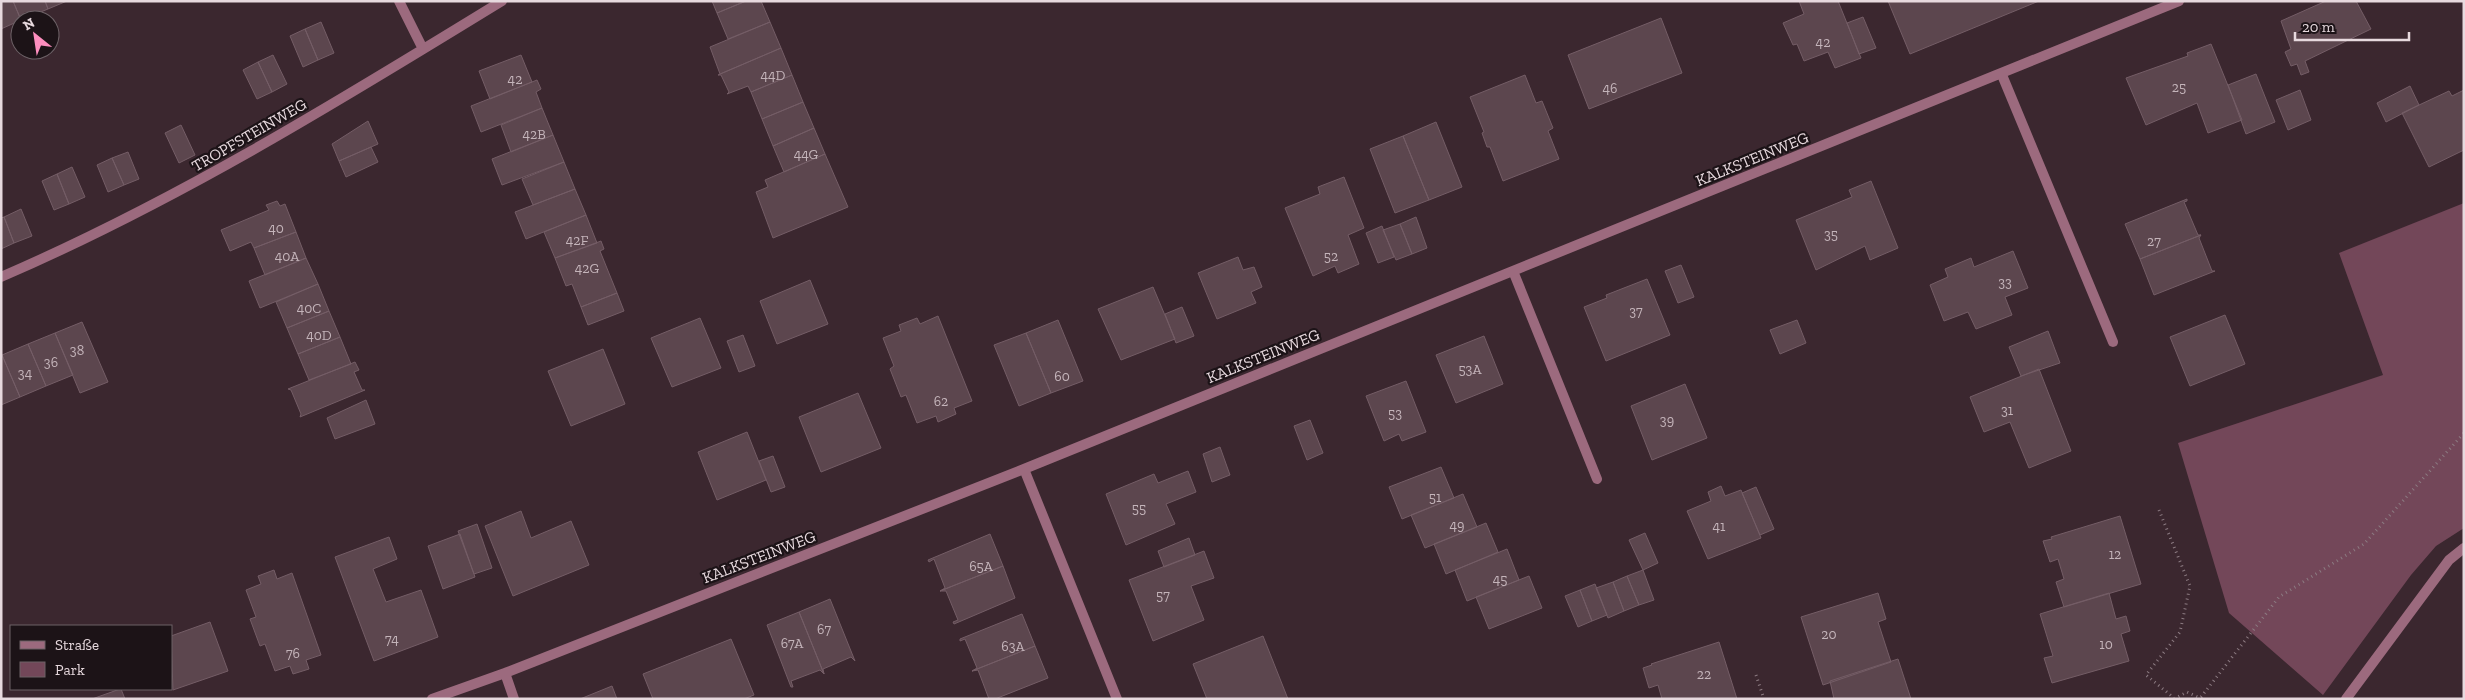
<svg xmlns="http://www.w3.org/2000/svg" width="2465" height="700" viewBox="0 0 2465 700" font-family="'Zilla Slab',serif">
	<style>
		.green { fill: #734759 }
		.building { fill: #5c464e; stroke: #745d66 }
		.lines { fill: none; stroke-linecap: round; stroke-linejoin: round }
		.path { stroke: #8c7b82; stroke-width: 3; stroke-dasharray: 1 4; stroke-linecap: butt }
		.minor { stroke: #9c6a7e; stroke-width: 10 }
		.labels { text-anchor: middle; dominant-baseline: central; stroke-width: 4.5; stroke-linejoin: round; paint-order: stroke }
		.number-label { font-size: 14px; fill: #c4b4ba }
		.street-label { font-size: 16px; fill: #e7d9de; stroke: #1c1317 }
	</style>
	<rect width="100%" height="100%" fill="#3b272f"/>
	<path class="green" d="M 2464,203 L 2464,528 L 2436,546 L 2411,575 L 2323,695 L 2229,613 L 2178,443 L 2383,375 L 2339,253 Z"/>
	<path class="building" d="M 1,1 L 13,1 L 21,20 L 1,29 Z
		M 13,1 L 45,1 L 48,9 L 21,20 Z
		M 45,1 L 67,1 L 48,9 Z
		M 712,1 L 746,1 L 717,13 Z
		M 746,1 L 761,1 L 770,22 L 728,39 L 717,13 Z
		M 1799,1 L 1838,1 L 1861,58 L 1835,68 L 1828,52 L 1804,61 L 1797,44 L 1793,45 L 1783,23 L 1804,14 Z
		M 1888,1 L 2039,1 L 1910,54 Z
		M 2326,1 L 2356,1 L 2371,29 L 2305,61 L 2309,72 L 2301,75 L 2297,64 L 2291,66 L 2285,52 L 2291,49 L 2281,21 Z
		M 1863,17 L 1876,48 L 1859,54 L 1847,23 Z
		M 1661,18 L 1682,73 L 1589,109 L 1568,55 Z
		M 321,22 L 334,53 L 318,60 L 305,29 Z
		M 770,22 L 781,48 L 720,74 L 710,47 Z
		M 305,29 L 318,60 L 303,67 L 290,36 Z
		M 2211,44 L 2242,120 L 2208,133 L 2197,103 L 2146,125 L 2126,78 L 2188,56 L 2187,53 Z
		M 781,48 L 792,75 L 751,92 L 748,86 L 727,94 L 729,92 L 721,75 L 718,75 Z
		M 273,55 L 287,84 L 272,92 L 258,62 Z
		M 521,55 L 532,82 L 490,99 L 479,71 Z
		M 258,62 L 272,92 L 257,99 L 243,70 Z
		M 2256,74 L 2275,122 L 2246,134 L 2228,85 Z
		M 792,75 L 803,102 L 762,119 L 751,92 Z
		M 1525,75 L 1536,103 L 1542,101 L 1553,128 L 1548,131 L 1559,159 L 1503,181 L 1490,147 L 1487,147 L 1482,133 L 1484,132 L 1470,97 Z
		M 537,80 L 541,89 L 536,92 L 542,108 L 481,132 L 471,106 Z
		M 2410,86 L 2419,105 L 2386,122 L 2377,103 Z
		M 2300,90 L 2311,120 L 2288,130 L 2276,100 Z
		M 2464,90 L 2464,150 L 2429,167 L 2402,113 L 2449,91 L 2452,96 Z
		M 803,102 L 814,128 L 773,146 L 762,119 Z
		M 542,108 L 553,135 L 511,152 L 501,125 Z
		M 368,121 L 378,144 L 339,161 L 332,144 Z
		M 1436,122 L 1462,187 L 1429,200 L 1403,136 Z
		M 181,125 L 195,155 L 179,163 L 165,133 Z
		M 814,128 L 825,154 L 784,172 L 773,146 Z
		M 553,135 L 564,162 L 502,185 L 492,159 Z
		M 1403,136 L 1429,200 L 1395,213 L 1370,149 Z
		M 371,147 L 378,162 L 346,177 L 339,161 Z
		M 128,152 L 139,179 L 124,185 L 112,158 Z
		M 825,154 L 848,207 L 773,238 L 756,192 L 768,187 L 765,180 Z
		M 112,158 L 124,185 L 108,192 L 97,165 Z
		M 564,162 L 575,189 L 533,205 L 522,179 Z
		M 72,167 L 85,197 L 69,204 L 57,174 Z
		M 57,174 L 69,204 L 54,210 L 42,181 Z
		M 1344,177 L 1364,228 L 1348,235 L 1359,264 L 1338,273 L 1335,266 L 1313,276 L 1285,208 L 1320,194 L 1318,187 Z
		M 1871,181 L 1898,248 L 1870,260 L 1865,246 L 1816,270 L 1796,220 L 1852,197 L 1849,190 Z
		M 575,189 L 586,215 L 526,239 L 515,212 Z
		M 2187,199 L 2187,201 L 2184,202 L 2198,235 L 2201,235 L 2140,259 L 2125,224 Z
		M 277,201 L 280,206 L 285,204 L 296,232 L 254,248 L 251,242 L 230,251 L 221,230 L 269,210 L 266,205 Z
		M 21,209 L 32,236 L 14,243 L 4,217 Z
		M 586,215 L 597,243 L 555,258 L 544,232 Z
		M 4,217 L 14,243 L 1,249 L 1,218 Z
		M 1416,217 L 1427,248 L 1412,254 L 1400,224 Z
		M 1400,224 L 1412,254 L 1396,260 L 1383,230 Z
		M 1382,226 L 1394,257 L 1378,263 L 1366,233 Z
		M 296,232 L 306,258 L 265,275 L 254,248 Z
		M 2201,235 L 2199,238 L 2212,271 L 2215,271 L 2154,295 L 2140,259 Z
		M 601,241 L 604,249 L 600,251 L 617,293 L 581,307 L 572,284 L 566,286 L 555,258 Z
		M 2013,251 L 2028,288 L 2005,297 L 2012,315 L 1976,329 L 1968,312 L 1944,321 L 1930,285 L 1948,277 L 1945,269 L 1971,258 L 1974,267 Z
		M 1238,257 L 1243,270 L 1254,267 L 1262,287 L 1251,292 L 1256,303 L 1217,319 L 1198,273 Z
		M 306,258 L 318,284 L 260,308 L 249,281 Z
		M 1681,265 L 1694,297 L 1678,303 L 1665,271 Z
		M 1647,279 L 1670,335 L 1606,361 L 1584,307 L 1607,298 L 1606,295 Z
		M 810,280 L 828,324 L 777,344 L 760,301 Z
		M 318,284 L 329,311 L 287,328 L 276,302 Z
		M 1153,287 L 1175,339 L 1121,360 L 1098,309 Z
		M 617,293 L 624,311 L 588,325 L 581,307 Z
		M 1182,307 L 1194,336 L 1176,343 L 1165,314 Z
		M 329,311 L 340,337 L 298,354 L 287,328 Z
		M 2225,315 L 2245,364 L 2190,386 L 2170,337 Z
		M 938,316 L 972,401 L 954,408 L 956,414 L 938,422 L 936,416 L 917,423 L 906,395 L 901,397 L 890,369 L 894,366 L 883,338 L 901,331 L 899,325 L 917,318 L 920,324 Z
		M 700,318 L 721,368 L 672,387 L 651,338 Z
		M 1058,320 L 1083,381 L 1051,393 L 1026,333 Z
		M 1797,320 L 1806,343 L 1780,354 L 1770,330 Z
		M 82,322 L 108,382 L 80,393 L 55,333 Z
		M 2048,331 L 2060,363 L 2021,376 L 2009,347 Z
		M 55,333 L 73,375 L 46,386 L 28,344 Z
		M 1026,333 L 1051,393 L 1019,406 L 994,345 Z
		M 743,335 L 755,366 L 739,372 L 727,341 Z
		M 1484,336 L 1503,384 L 1456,403 L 1436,355 Z
		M 340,337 L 351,364 L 309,380 L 298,354 Z
		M 28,344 L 46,386 L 20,397 L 2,355 Z
		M 603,349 L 625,404 L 571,426 L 548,371 Z
		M 2,355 L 20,397 L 1,405 L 1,356 Z
		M 355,362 L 359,370 L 354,372 L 362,390 L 365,390 L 300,417 L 301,414 L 291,390 L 288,389 Z
		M 2039,369 L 2071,451 L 2029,468 L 2010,422 L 1984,432 L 1970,397 Z
		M 1406,381 L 1426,432 L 1402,441 L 1399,434 L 1384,441 L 1366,396 Z
		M 1685,384 L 1707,438 L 1652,460 L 1631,406 Z
		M 858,393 L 881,448 L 821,472 L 799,417 Z
		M 366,400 L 375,424 L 335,439 L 327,418 Z
		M 1310,420 L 1323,453 L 1307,460 L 1294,426 Z
		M 747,432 L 766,480 L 717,500 L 698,452 Z
		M 1220,447 L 1230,475 L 1212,482 L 1203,454 Z
		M 773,456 L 785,487 L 771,492 L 759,461 Z
		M 1441,467 L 1454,498 L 1402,519 L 1389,487 Z
		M 1188,471 L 1196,492 L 1166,504 L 1175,524 L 1126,545 L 1106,494 L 1154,474 L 1158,483 Z
		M 1721,486 L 1725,496 L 1741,490 L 1761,538 L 1708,559 L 1687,511 L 1711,501 L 1708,492 Z
		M 1756,487 L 1774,529 L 1760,535 L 1742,493 Z
		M 1463,494 L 1477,527 L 1425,548 L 1411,515 Z
		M 521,511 L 531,538 L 571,521 L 589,565 L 513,596 L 485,526 Z
		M 2120,516 L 2141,584 L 2064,607 L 2056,582 L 2064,579 L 2058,559 L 2050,562 L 2043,541 L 2052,539 L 2051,537 Z
		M 1486,523 L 1498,552 L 1446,574 L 1434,544 Z
		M 477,524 L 492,568 L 474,574 L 458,531 Z
		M 1645,533 L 1658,563 L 1643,570 L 1629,540 Z
		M 460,534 L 475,577 L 443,589 L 428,546 Z
		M 990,534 L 1003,566 L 940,591 L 945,588 L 934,559 L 929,562 L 928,560 Z
		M 389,537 L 397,559 L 373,569 L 386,602 L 421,590 L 438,637 L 374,661 L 335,557 Z
		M 1189,538 L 1195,555 L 1164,567 L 1158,551 Z
		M 1507,549 L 1519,580 L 1467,601 L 1455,570 Z
		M 1204,551 L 1214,578 L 1191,586 L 1204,620 L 1153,641 L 1129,580 Z
		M 1003,566 L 1015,598 L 954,624 L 953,622 L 958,620 L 946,591 L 940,591 Z
		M 274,570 L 277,579 L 292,573 L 321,655 L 306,660 L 309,669 L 293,674 L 290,666 L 275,671 L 265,644 L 260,646 L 250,619 L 256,617 L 246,590 L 261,584 L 258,576 Z
		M 1643,570 L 1654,600 L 1639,605 L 1627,576 Z
		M 1529,576 L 1542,608 L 1489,629 L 1476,597 Z
		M 1627,576 L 1639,605 L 1624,611 L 1613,582 Z
		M 1613,582 L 1624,611 L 1608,618 L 1596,588 Z
		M 1595,584 L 1607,615 L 1592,621 L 1580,590 Z
		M 1580,590 L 1592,621 L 1578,627 L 1565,596 Z
		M 1878,593 L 1886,619 L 1878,622 L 1891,662 L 1823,685 L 1801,617 Z
		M 2109,593 L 2116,619 L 2126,616 L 2130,631 L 2121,634 L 2129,661 L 2052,683 L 2044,658 L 2053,656 L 2040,614 Z
		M 830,599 L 855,661 L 851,657 L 823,669 L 824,674 L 799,612 Z
		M 799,612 L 824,674 L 820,670 L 791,681 L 793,687 L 791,687 L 767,625 Z
		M 1022,614 L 1035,646 L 972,671 L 977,668 L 965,639 L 960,641 L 960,639 Z
		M 210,622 L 228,671 L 173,690 L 171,636 Z
		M 1263,636 L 1288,699 L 1207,699 L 1193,664 Z
		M 731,639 L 754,695 L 744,699 L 653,699 L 643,674 Z
		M 1719,642 L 1737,699 L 1662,699 L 1658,685 L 1649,688 L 1643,668 L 1652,665 L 1651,664 Z
		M 1035,646 L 1048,678 L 995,699 L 989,699 L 978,670 L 972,671 Z
		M 1898,659 L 1911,699 L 1834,699 L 1830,681 Z
		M 612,686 L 617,699 L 580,699 Z
		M 121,689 L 125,699 L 92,699 L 120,689 Z"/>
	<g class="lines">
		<path class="path" d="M 2159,510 L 2190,586 L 2180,632 L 2146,675 L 2174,698
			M 1756,675 L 1764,699
			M 2201,697 L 2279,597 L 2364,544 L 2464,433
			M 2174,699 L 2187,692 L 2202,699"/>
		<path class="minor" d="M 399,1 L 423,49
			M 2002,75 L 2113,342
			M 1513,271 L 1597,479
			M 1,277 C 177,201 339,101 502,1
			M 1024,469 L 1117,699
			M 505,673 L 514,699
			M 432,699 L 505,673 L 1024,469 L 2179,1
			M 2346,699 L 2449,560 L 2464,548"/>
	</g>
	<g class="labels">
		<g class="number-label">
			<text x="1823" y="42">42</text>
			<text x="773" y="75">44D</text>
			<text x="515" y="79">42</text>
			<text x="2179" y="87">25</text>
			<text x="1610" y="88">46</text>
			<text x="534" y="134">42B</text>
			<text x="806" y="154">44G</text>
			<text x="276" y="228">40</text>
			<text x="1831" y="234">35</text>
			<text x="577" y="240">42F</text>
			<text x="2154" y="241">27</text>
			<text x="287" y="256">40A</text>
			<text x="1331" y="256">52</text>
			<text x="587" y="268">42G</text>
			<text x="2005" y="282">33</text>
			<text x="309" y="308">40C</text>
			<text x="1636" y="311">37</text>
			<text x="319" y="335">40D</text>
			<text x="77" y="350">38</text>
			<text x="51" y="362">36</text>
			<text x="1470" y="369">53A</text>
			<text x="25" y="373">34</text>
			<text x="1062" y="376">60</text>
			<text x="941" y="401">62</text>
			<text x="2007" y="410">31</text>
			<text x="1395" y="413">53</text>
			<text x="1667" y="420">39</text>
			<text x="1435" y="497">51</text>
			<text x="1139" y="508">55</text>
			<text x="1457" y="525">49</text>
			<text x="1719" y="526">41</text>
			<text x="2115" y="554">12</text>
			<text x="981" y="566">65A</text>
			<text x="1500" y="579">45</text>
			<text x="1163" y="595">57</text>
			<text x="824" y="629">67</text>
			<text x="1829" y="634">20</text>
			<text x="392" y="639">74</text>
			<text x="792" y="643">67A</text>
			<text x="2106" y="644">10</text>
			<text x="1013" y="646">63A</text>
			<text x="293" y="653">76</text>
			<text x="1704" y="674">22</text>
		</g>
		<g class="street-label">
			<text transform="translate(249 135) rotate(-30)">TROPFSTEINWEG</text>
			<text transform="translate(1752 159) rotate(-22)">KALKSTEINWEG</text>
			<text transform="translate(1263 356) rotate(-22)">KALKSTEINWEG</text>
			<text transform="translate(759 557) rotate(-21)">KALKSTEINWEG</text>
		</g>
	</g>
	<rect width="2465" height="700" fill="none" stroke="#e7d9de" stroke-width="5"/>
	<rect x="10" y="625" width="162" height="65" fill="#1c1317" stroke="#6d6267"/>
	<rect x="20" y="641" width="25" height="8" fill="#9c6a7e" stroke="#6d6267"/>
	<text x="55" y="650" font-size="15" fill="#e7d9de">Straße</text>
	<rect x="20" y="662" width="25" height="15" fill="#734759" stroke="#6d6267"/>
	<text x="55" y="675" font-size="15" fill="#e7d9de">Park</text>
	<g transform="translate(35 35) rotate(330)"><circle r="24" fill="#1c1317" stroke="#6d6267"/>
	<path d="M0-4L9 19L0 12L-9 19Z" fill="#fd8ebe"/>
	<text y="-8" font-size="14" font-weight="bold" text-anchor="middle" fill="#e7d9de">N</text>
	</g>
	<path d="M2295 32v8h114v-8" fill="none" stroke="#e7d9de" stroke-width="2.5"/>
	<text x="2302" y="32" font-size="15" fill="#e7d9de" stroke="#1c1317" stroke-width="4" paint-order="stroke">20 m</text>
</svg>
